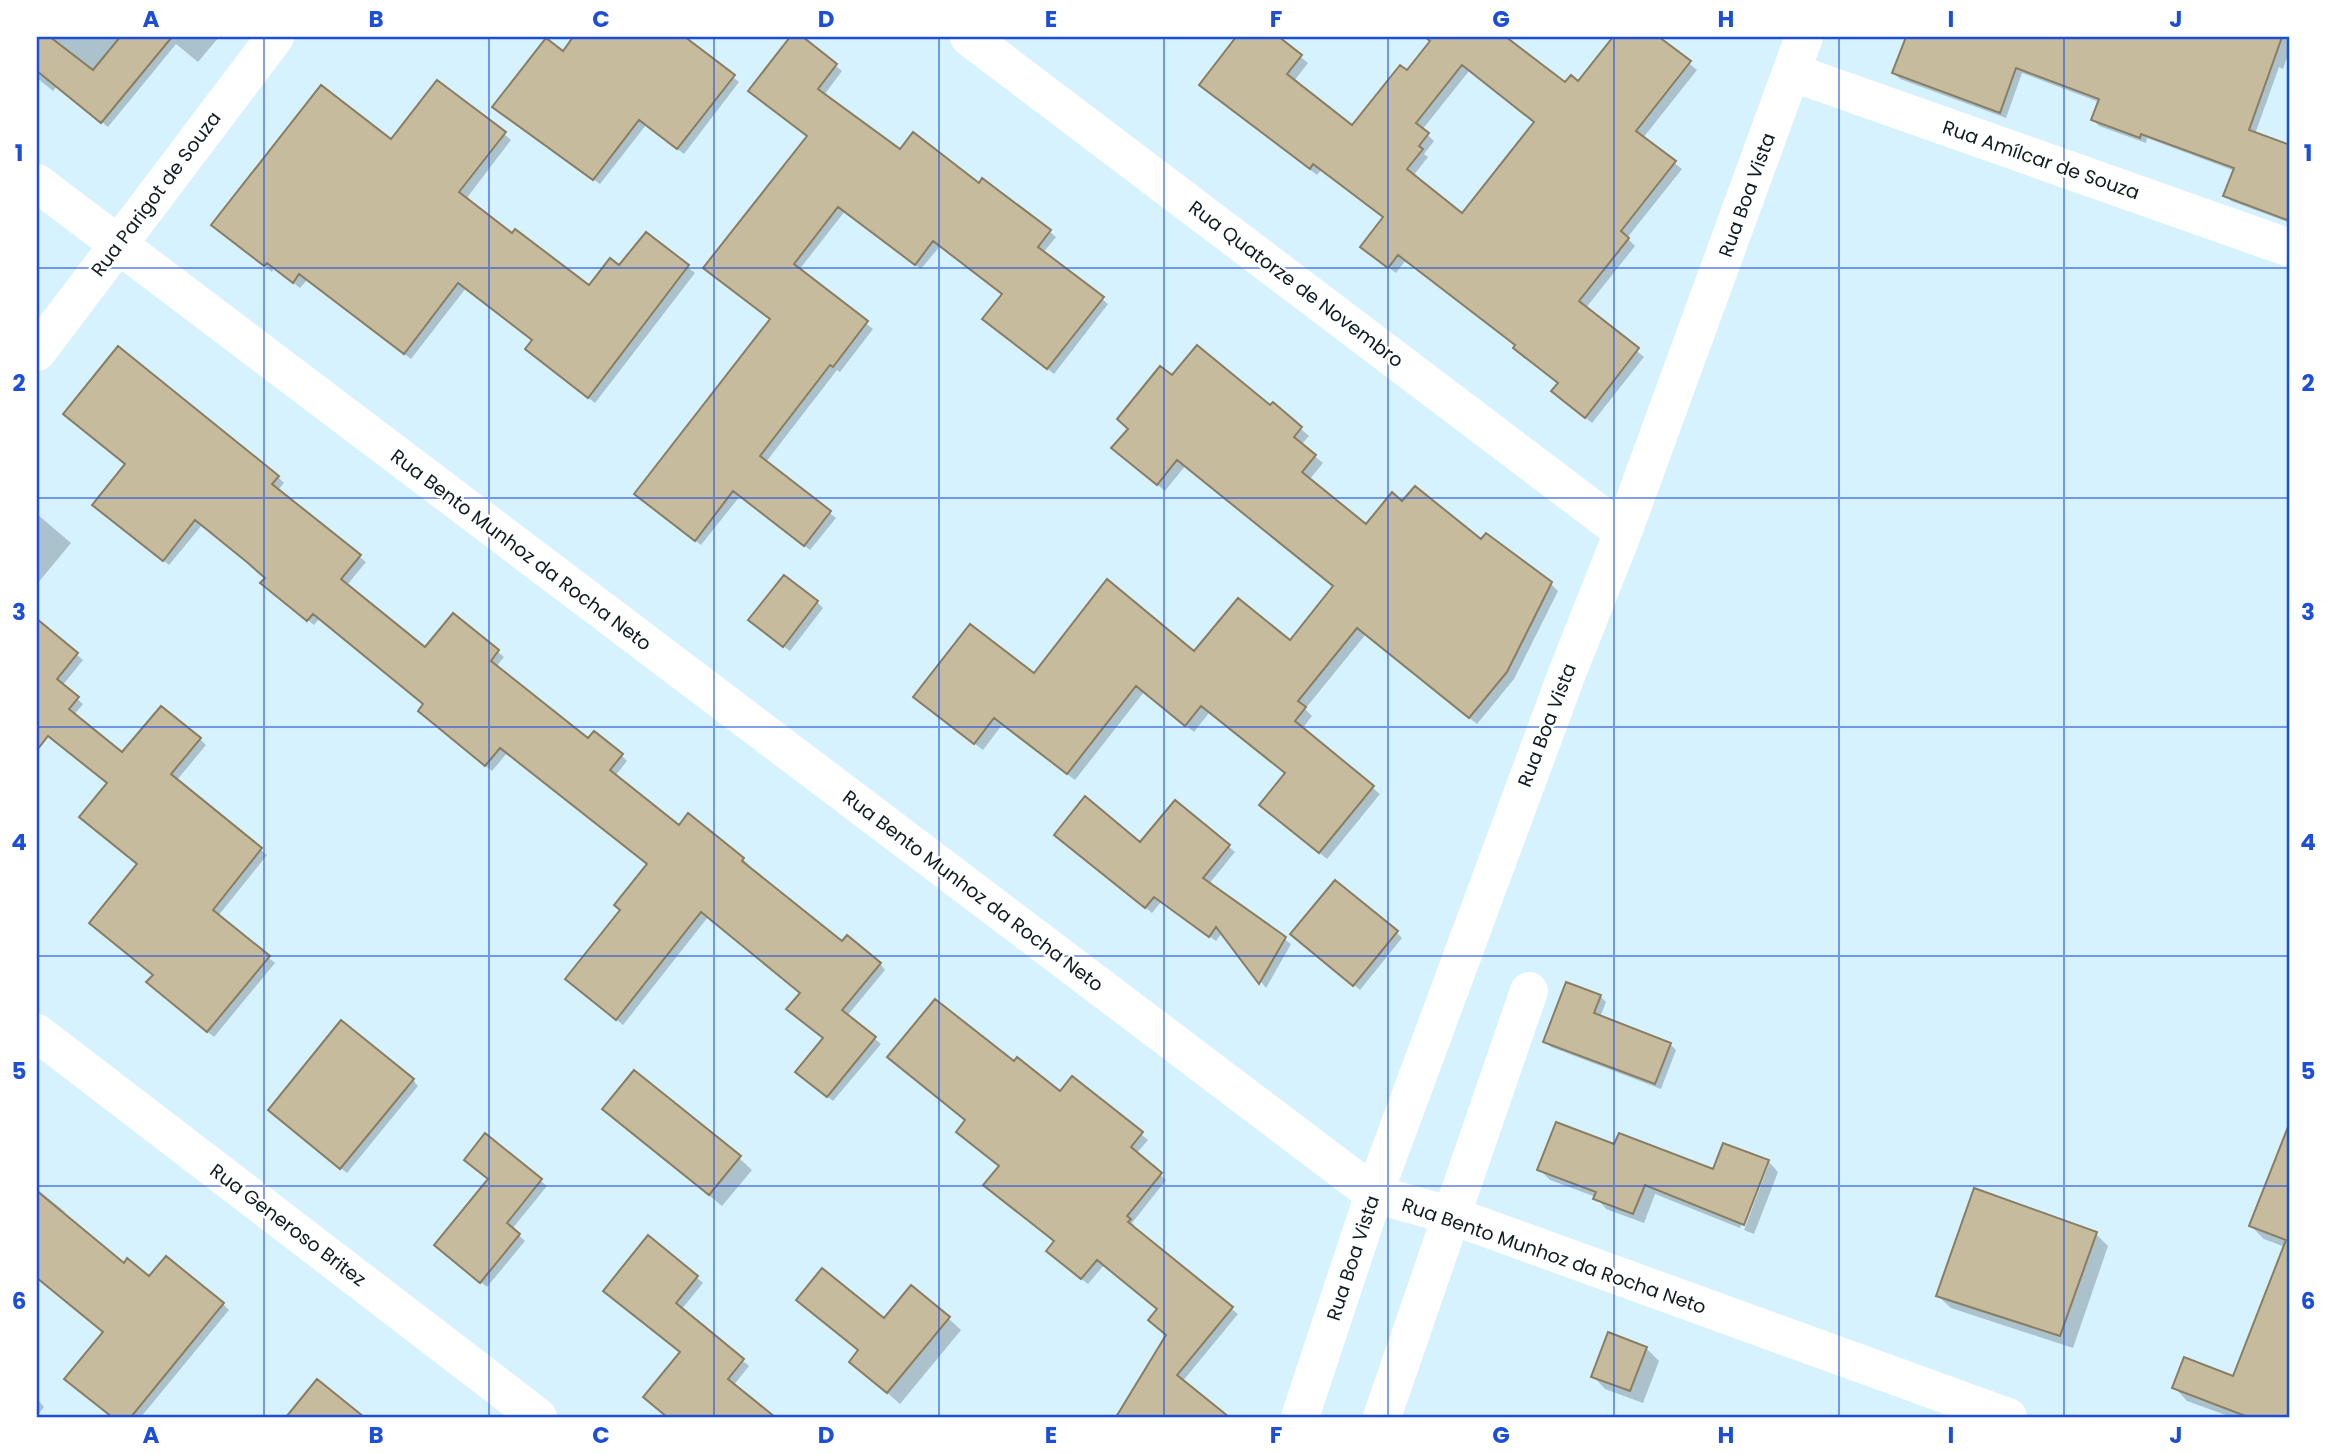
<svg xmlns="http://www.w3.org/2000/svg" width="2327" height="1454" viewBox="0 0 2327 1454" font-family="Poppins,sans-serif">
	<style>
		.shadow { fill: #0003; fill-rule: evenodd }
		.building { fill: #c7bb9e; stroke: #897d62; stroke-width: 2; fill-rule: evenodd }
		.lines { fill: none; stroke-linecap: round; stroke-linejoin: round }
		.minor { stroke: #fff; stroke-width: 38 }
		.grid { fill: none; stroke: #1d4ed8; stroke-width: 2; stroke-opacity: 0.55 }
		.labels { text-anchor: middle; dominant-baseline: central; stroke-width: 5; stroke-linejoin: round; paint-order: stroke }
		.street-label { font-size: 19px; fill: #0f1c21; stroke: #fff }
		.neatline { fill: none; stroke: #1d4ed8; stroke-width: 2.5 }
		.grid-label { font-size: 23px; text-anchor: middle; font-weight: bold; fill: #1d4ed8 }
	</style>
	<rect width="100%" height="100%" fill="#d6f2fe"/>
	<path class="shadow" d="M 37,37 L 219,37 L 198,62 L 176,44 L 108,127 L 57,86 L 53,91 L 37,78 Z
		M 576,37 L 682,37 L 739,82 L 684,154 L 646,125 L 600,184 L 500,113 L 563,53 Z
		M 792,37 L 800,37 L 842,71 L 824,95 L 900,152 L 979,185 L 983,180 L 1050,232 L 1056,237 L 1043,253 L 1108,304 L 1054,374 L 990,325 L 1003,295 L 940,246 L 921,269 L 845,211 L 799,270 L 873,329 L 840,372 L 837,370 L 766,462 L 836,518 L 810,550 L 740,496 L 701,545 L 642,500 L 771,320 L 808,136 L 750,91 Z
		M 1262,37 L 1276,37 L 1308,63 L 1294,81 L 1352,128 L 1407,73 L 1436,37 L 1503,37 L 1565,84 L 1579,83 L 1615,37 L 1656,37 L 1697,70 L 1643,138 L 1682,169 L 1627,238 L 1635,246 L 1585,309 L 1644,357 L 1592,423 L 1560,398 L 1559,383 L 1517,346 L 1406,260 L 1396,273 L 1369,253 L 1385,218 L 1321,170 L 1317,175 L 1201,85 L 1250,52 ZM 1469,71 L 1536,123 L 1463,215 L 1413,176 L 1428,157 L 1424,154 L 1434,141 L 1422,130 Z
		M 1908,37 L 2290,37 L 2290,49 L 2283,69 L 2279,67 L 2255,134 L 2290,147 L 2290,223 L 2231,201 L 2226,195 L 2235,171 L 2147,138 L 2146,143 L 2099,126 L 2093,120 L 2099,102 L 2022,73 L 2006,118 L 1900,79 L 1894,73 Z
		M 504,134 L 511,140 L 466,199 L 513,235 L 590,287 L 620,268 L 646,234 L 695,273 L 595,403 L 534,356 L 534,340 L 466,288 L 411,359 L 307,280 L 300,288 L 274,268 L 272,272 L 220,232 L 391,141 Z
		M 1172,377 L 1270,408 L 1273,405 L 1309,436 L 1301,445 L 1323,463 L 1309,480 L 1366,526 L 1403,503 L 1481,542 L 1551,584 L 1558,591 L 1514,679 L 1477,724 L 1366,634 L 1305,709 L 1312,716 L 1302,729 L 1380,794 L 1327,859 L 1269,812 L 1287,773 L 1209,713 L 1194,732 L 1144,692 L 1075,780 L 1002,725 L 983,750 L 923,704 L 1034,675 L 1290,642 L 1335,587 L 1185,466 L 1165,491 L 1121,455 Z
		M 278,477 L 284,483 L 277,491 L 366,562 L 347,585 L 425,650 L 453,615 L 504,657 L 496,667 L 588,741 L 622,756 L 627,761 L 615,776 L 679,827 L 689,816 L 743,859 L 749,865 L 747,867 L 842,943 L 880,964 L 885,970 L 847,1016 L 881,1044 L 833,1101 L 804,1077 L 825,1039 L 802,993 L 708,917 L 623,1025 L 573,984 L 622,911 L 649,865 L 507,753 L 492,771 L 426,717 L 425,704 L 319,619 L 314,625 L 269,588 L 267,579 L 202,525 L 169,565 L 101,510 Z
		M 37,514 L 71,543 L 37,584 Z
		M 817,602 L 823,608 L 790,651 L 756,626 Z
		M 37,621 L 83,660 L 62,686 L 83,704 L 74,715 L 123,755 L 200,739 L 206,745 L 177,780 L 267,855 L 218,916 L 275,963 L 214,1037 L 154,988 L 154,975 L 139,865 L 109,784 L 37,726 Z
		M 1175,802 L 1235,852 L 1209,884 L 1291,944 L 1266,988 L 1222,933 L 1216,941 L 1161,902 L 1152,913 L 1062,840 L 1140,845 Z
		M 1397,933 L 1402,938 L 1360,990 L 1298,940 Z
		M 1600,996 L 1606,1002 L 1600,1017 L 1670,1044 L 1676,1050 L 1661,1089 L 1551,1047 L 1545,1041 Z
		M 1014,1064 L 1060,1094 L 1073,1078 L 1148,1140 L 1136,1154 L 1166,1180 L 1132,1223 L 1135,1226 L 1133,1229 L 1238,1314 L 1182,1382 L 1226,1417 L 1119,1416 L 1168,1336 L 1159,1309 L 1104,1265 L 1088,1284 L 1054,1257 L 1056,1242 L 1001,1166 Z
		M 413,1080 L 418,1086 L 347,1173 L 276,1116 Z
		M 604,1109 L 739,1158 L 752,1170 L 722,1206 Z
		M 485,1136 L 547,1186 L 512,1229 L 525,1241 L 487,1287 L 442,1251 L 489,1180 Z
		M 1615,1147 L 1714,1171 L 1768,1161 L 1778,1172 L 1754,1234 L 1744,1230 L 1769,1164 L 1765,1164 L 1740,1228 L 1655,1194 L 1644,1223 L 1606,1209 L 1596,1197 L 1550,1180 L 1539,1169 Z
		M 2279,1155 L 2290,1159 L 2290,1417 L 2231,1417 L 2187,1401 L 2174,1387 L 2234,1378 L 2285,1247 L 2264,1239 L 2251,1226 Z
		M 37,1189 L 65,1212 L 62,1215 L 124,1266 L 149,1278 L 223,1304 L 229,1310 L 141,1417 L 113,1417 L 72,1385 L 105,1333 L 37,1278 Z
		M 2096,1234 L 2108,1246 L 2073,1348 L 1951,1308 L 1938,1296 Z
		M 648,1237 L 703,1283 L 681,1310 L 749,1366 L 733,1386 L 772,1417 L 669,1417 L 651,1403 L 682,1353 Z
		M 798,1300 L 884,1321 L 948,1318 L 961,1330 L 900,1404 L 851,1361 L 859,1351 Z
		M 1646,1348 L 1659,1361 L 1643,1403 L 1605,1389 L 1593,1376 Z
		M 37,1399 L 44,1407 L 37,1416 Z"/>
	<path class="building" d="M 37,37 L 50,37 L 93,70 L 120,37 L 172,37 L 101,123 L 37,71 Z
		M 573,37 L 685,37 L 735,75 L 677,149 L 639,120 L 593,180 L 492,107 L 546,38 L 563,51 Z
		M 790,37 L 803,37 L 837,64 L 818,89 L 900,149 L 913,132 L 979,183 L 982,178 L 1051,230 L 1038,247 L 1104,297 L 1047,369 L 982,319 L 1002,294 L 933,241 L 915,265 L 838,207 L 794,264 L 868,321 L 833,367 L 830,365 L 760,456 L 831,511 L 804,546 L 733,491 L 695,541 L 634,494 L 770,319 L 703,268 L 807,136 L 748,91 Z
		M 1236,37 L 1279,37 L 1302,55 L 1287,74 L 1352,125 L 1400,65 L 1407,70 L 1430,41 L 1425,37 L 1506,37 L 1565,82 L 1571,75 L 1578,81 L 1613,37 L 1659,37 L 1691,61 L 1636,131 L 1676,161 L 1621,231 L 1629,238 L 1579,301 L 1639,348 L 1585,418 L 1551,391 L 1558,383 L 1513,348 L 1515,345 L 1398,255 L 1388,268 L 1360,247 L 1383,217 L 1313,164 L 1310,169 L 1199,85 ZM 1462,65 L 1534,122 L 1462,213 L 1407,169 L 1423,149 L 1419,146 L 1429,133 L 1416,123 Z
		M 1906,37 L 2282,37 L 2249,130 L 2290,145 L 2290,221 L 2223,196 L 2234,168 L 2141,134 L 2140,138 L 2091,120 L 2099,99 L 2016,68 L 2000,113 L 1892,73 Z
		M 437,80 L 506,132 L 459,192 L 512,233 L 515,229 L 589,285 L 610,258 L 619,265 L 646,232 L 689,265 L 588,398 L 525,349 L 532,340 L 458,283 L 404,354 L 299,274 L 293,283 L 267,263 L 264,266 L 211,225 L 321,85 L 391,139 Z
		M 1197,345 L 1270,405 L 1273,402 L 1302,427 L 1294,437 L 1316,455 L 1302,472 L 1366,524 L 1392,492 L 1402,501 L 1415,486 L 1481,539 L 1486,533 L 1552,582 L 1507,672 L 1469,718 L 1357,628 L 1298,701 L 1306,707 L 1295,721 L 1374,786 L 1319,853 L 1259,805 L 1285,773 L 1201,706 L 1185,726 L 1136,686 L 1067,774 L 994,718 L 974,744 L 913,697 L 970,624 L 1034,673 L 1107,579 L 1194,651 L 1238,598 L 1290,640 L 1333,586 L 1177,460 L 1157,485 L 1111,448 L 1128,429 L 1117,419 L 1160,366 L 1172,375 Z
		M 118,346 L 279,476 L 272,484 L 361,555 L 341,579 L 425,647 L 453,613 L 499,650 L 491,661 L 588,738 L 594,731 L 623,754 L 610,770 L 679,825 L 688,813 L 744,858 L 742,861 L 842,941 L 847,935 L 881,963 L 842,1010 L 876,1037 L 827,1097 L 795,1072 L 823,1038 L 786,1009 L 800,993 L 701,912 L 616,1020 L 565,979 L 620,910 L 614,905 L 647,864 L 500,748 L 485,766 L 418,711 L 423,704 L 313,614 L 307,621 L 260,583 L 265,578 L 248,563 L 195,520 L 163,561 L 92,505 L 125,464 L 63,414 Z
		M 784,575 L 818,601 L 783,647 L 748,620 Z
		M 37,619 L 78,653 L 57,679 L 79,697 L 69,709 L 122,752 L 161,706 L 201,738 L 171,774 L 262,848 L 213,910 L 270,956 L 207,1032 L 146,982 L 153,975 L 89,923 L 137,864 L 79,817 L 107,783 L 48,736 L 37,750 Z
		M 1085,796 L 1140,842 L 1175,800 L 1230,845 L 1203,878 L 1286,937 L 1259,984 L 1216,927 L 1209,937 L 1154,897 L 1145,908 L 1054,835 Z
		M 1335,880 L 1398,931 L 1353,986 L 1290,934 Z
		M 1566,982 L 1601,995 L 1594,1013 L 1671,1043 L 1655,1084 L 1543,1042 Z
		M 935,999 L 1014,1061 L 1017,1057 L 1060,1091 L 1072,1076 L 1143,1132 L 1131,1147 L 1162,1173 L 1127,1216 L 1131,1219 L 1128,1222 L 1233,1307 L 1177,1375 L 1229,1417 L 1116,1417 L 1166,1335 L 1148,1320 L 1157,1309 L 1097,1260 L 1081,1279 L 1046,1251 L 1054,1241 L 983,1185 L 999,1166 L 956,1132 L 965,1120 L 887,1057 Z
		M 341,1020 L 414,1079 L 340,1169 L 268,1110 Z
		M 634,1070 L 741,1156 L 709,1195 L 602,1109 Z
		M 1556,1122 L 1614,1144 L 1619,1133 L 1713,1169 L 1723,1143 L 1769,1160 L 1744,1225 L 1645,1185 L 1633,1214 L 1593,1199 L 1596,1192 L 1537,1170 Z
		M 2288,1127 L 2290,1128 L 2290,1417 L 2248,1417 L 2172,1388 L 2184,1357 L 2233,1376 L 2286,1240 L 2249,1226 Z
		M 485,1133 L 542,1179 L 507,1223 L 520,1234 L 480,1283 L 434,1245 L 488,1179 L 464,1160 Z
		M 1974,1188 L 2097,1232 L 2060,1336 L 1936,1296 Z
		M 37,1191 L 124,1263 L 127,1258 L 149,1276 L 166,1256 L 224,1303 L 131,1417 L 112,1417 L 64,1379 L 103,1332 L 37,1278 Z
		M 648,1235 L 698,1276 L 676,1303 L 744,1359 L 728,1379 L 775,1417 L 667,1417 L 643,1397 L 680,1352 L 603,1291 Z
		M 822,1268 L 884,1318 L 911,1285 L 950,1317 L 887,1393 L 849,1362 L 858,1350 L 796,1300 Z
		M 1608,1332 L 1647,1347 L 1630,1391 L 1591,1377 Z
		M 317,1379 L 364,1417 L 286,1417 Z"/>
	<g class="lines">
		<path class="minor" d="M 969,37 L 1623,532
			M 1791,72 L 2290,248
			M 37,183 L 1374,1194 L 1453,1216 L 2008,1417
			M 37,352 L 275,37
			M 37,1033 L 538,1417
			M 1300,1417 L 1374,1194 L 1566,676 L 1623,532 L 1804,37
			M 1382,1417 L 1529,991"/>
	</g>
	<path class="grid" d="M 264,37 L 264,1417M 489,37 L 489,1417M 714,37 L 714,1417M 939,37 L 939,1417M 1164,37 L 1164,1417M 1388,37 L 1388,1417M 1614,37 L 1614,1417M 1839,37 L 1839,1417M 2064,37 L 2064,1417M 37,268 L 2290,268M 37,498 L 2290,498M 37,727 L 2290,727M 37,956 L 2290,956M 37,1186 L 2290,1186"/>
	<g class="labels">
		<g class="street-label">
			<text transform="translate(2041 160) rotate(19)">Rua Amílcar de Souza</text>
			<text transform="translate(156 194) rotate(-53)">Rua Parigot de Souza</text>
			<text transform="translate(1747 195) rotate(-70)">Rua Boa Vista</text>
			<text transform="translate(1296 284) rotate(37)">Rua Quatorze de Novembro</text>
			<text transform="translate(521 550) rotate(37)">Rua Bento Munhoz da Rocha Neto</text>
			<text transform="translate(1547 725) rotate(-69)">Rua Boa Vista</text>
			<text transform="translate(973 891) rotate(37)">Rua Bento Munhoz da Rocha Neto</text>
			<text transform="translate(288 1225) rotate(37)">Rua Generoso Britez</text>
			<text transform="translate(1554 1256) rotate(19)">Rua Bento Munhoz da Rocha Neto</text>
			<text transform="translate(1353 1258) rotate(-72)">Rua Boa Vista</text>
		</g>
	</g>
	<rect width="2327" height="1454" fill="none" stroke="#ffffff" stroke-width="77"/>
	<rect x="38" y="38" width="2250" height="1378" class="neatline"/>
	<g class="grid-label">
		<text x="151" y="27">A</text>
		<text x="376" y="27">B</text>
		<text x="601" y="27">C</text>
		<text x="826" y="27">D</text>
		<text x="1051" y="27">E</text>
		<text x="1276" y="27">F</text>
		<text x="1501" y="27">G</text>
		<text x="1726" y="27">H</text>
		<text x="1951" y="27">I</text>
		<text x="2176" y="27">J</text>
		<text x="19" y="161">1</text>
		<text x="2308" y="161">1</text>
		<text x="19" y="391">2</text>
		<text x="2308" y="391">2</text>
		<text x="19" y="620">3</text>
		<text x="2308" y="620">3</text>
		<text x="19" y="850">4</text>
		<text x="2308" y="850">4</text>
		<text x="19" y="1079">5</text>
		<text x="2308" y="1079">5</text>
		<text x="19" y="1309">6</text>
		<text x="2308" y="1309">6</text>
		<text x="151" y="1443">A</text>
		<text x="376" y="1443">B</text>
		<text x="601" y="1443">C</text>
		<text x="826" y="1443">D</text>
		<text x="1051" y="1443">E</text>
		<text x="1276" y="1443">F</text>
		<text x="1501" y="1443">G</text>
		<text x="1726" y="1443">H</text>
		<text x="1951" y="1443">I</text>
		<text x="2176" y="1443">J</text>
	</g>
</svg>
